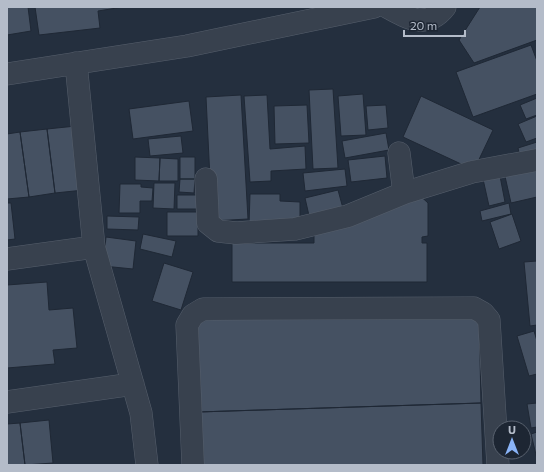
<svg xmlns="http://www.w3.org/2000/svg" width="544" height="472" viewBox="0 0 544 472" font-family="Commissioner,sans-serif">
	<style>
		.building { fill: #455162; stroke: #1f2835 }
		.lines { fill: none; stroke-linecap: round; stroke-linejoin: round }
		.minor-casing { stroke: #565f6c; stroke-width: 23 }
		.minor { stroke: #38414e; stroke-width: 22 }
	</style>
	<rect width="100%" height="100%" fill="#242f3e"/>
	<path class="building" d="M 7,7 L 28,7 L 31,31 L 7,35 Z
		M 35,7 L 123,7 L 98,11 L 100,28 L 39,35 Z
		M 480,7 L 537,7 L 537,40 L 474,63 L 459,40 Z
		M 531,45 L 537,61 L 537,94 L 473,117 L 456,72 Z
		M 333,89 L 338,168 L 313,169 L 309,90 Z
		M 363,94 L 366,135 L 341,136 L 338,96 Z
		M 241,95 L 248,219 L 212,221 L 206,97 Z
		M 267,95 L 270,149 L 305,146 L 306,169 L 271,171 L 271,181 L 250,182 L 244,96 Z
		M 421,96 L 493,130 L 474,170 L 403,137 Z
		M 537,98 L 537,115 L 526,119 L 520,105 Z
		M 189,101 L 193,131 L 133,139 L 129,109 Z
		M 307,105 L 309,143 L 275,144 L 274,106 Z
		M 386,105 L 388,128 L 368,130 L 366,106 Z
		M 537,116 L 537,138 L 526,142 L 518,124 Z
		M 76,126 L 84,190 L 55,193 L 47,129 Z
		M 47,129 L 55,193 L 29,197 L 20,132 Z
		M 20,132 L 29,197 L 7,199 L 7,134 Z
		M 386,133 L 389,150 L 345,158 L 342,141 Z
		M 181,136 L 183,153 L 150,156 L 148,139 Z
		M 537,142 L 537,157 L 521,161 L 518,148 Z
		M 385,156 L 387,178 L 351,182 L 348,160 Z
		M 135,157 L 160,158 L 159,181 L 135,180 Z
		M 180,157 L 195,157 L 195,179 L 180,179 Z
		M 160,158 L 178,159 L 178,181 L 159,181 Z
		M 537,164 L 537,197 L 511,203 L 504,172 Z
		M 345,169 L 347,186 L 305,191 L 303,173 Z
		M 500,176 L 505,202 L 489,206 L 483,179 Z
		M 180,179 L 195,179 L 194,193 L 179,192 Z
		M 154,183 L 175,183 L 174,209 L 153,208 Z
		M 120,184 L 141,184 L 141,187 L 153,188 L 152,201 L 140,201 L 140,213 L 119,213 Z
		M 338,190 L 344,212 L 310,220 L 305,198 Z
		M 415,191 L 428,203 L 428,236 L 422,237 L 422,243 L 427,243 L 427,282 L 232,282 L 232,243 L 314,243 L 314,230 Z
		M 250,194 L 280,194 L 280,201 L 300,202 L 300,224 L 249,225 Z
		M 177,195 L 199,195 L 198,209 L 177,209 Z
		M 7,203 L 11,203 L 15,239 L 7,240 Z
		M 509,203 L 511,214 L 482,221 L 480,211 Z
		M 167,212 L 198,212 L 198,236 L 167,236 Z
		M 512,214 L 521,241 L 499,249 L 490,222 Z
		M 107,216 L 139,217 L 138,230 L 107,229 Z
		M 143,234 L 176,241 L 172,257 L 140,249 Z
		M 106,237 L 136,241 L 133,269 L 103,266 Z
		M 537,261 L 537,325 L 530,326 L 524,262 Z
		M 164,263 L 193,272 L 181,310 L 152,301 Z
		M 47,282 L 49,310 L 73,308 L 77,348 L 53,350 L 55,364 L 7,368 L 7,285 Z
		M 479,312 L 481,403 L 198,412 L 196,320 Z
		M 534,331 L 537,341 L 537,374 L 529,376 L 517,336 Z
		M 481,403 L 483,465 L 200,465 L 198,412 Z
		M 537,403 L 537,427 L 531,428 L 527,404 Z
		M 49,420 L 53,463 L 25,465 L 20,423 Z
		M 20,423 L 25,465 L 7,465 L 7,424 Z
		M 537,432 L 537,459 L 531,434 Z"/>
	<g class="lines">
		<g class="minor-casing">
			<path id="minor" d="M 387,7 C 407,18 427,30 445,7
				M 76,63 L 94,247 L 141,413 L 147,465
				M 7,74 L 187,46 L 374,7
				M 206,179 L 208,223 L 218,231 L 236,233 L 295,229 L 348,216 L 404,193 L 399,153
				M 404,193 L 472,172 L 537,160
				M 7,259 L 94,247
				M 7,402 L 133,384
				M 193,465 L 187,325 L 193,315 L 203,309 L 474,308 L 483,313 L 489,320 L 498,465"/>
		</g>
		<use href="#minor" class="minor"/>
	</g>
	<rect width="544" height="472" fill="none" stroke="#b4bcc9" stroke-width="16"/>
	<g transform="translate(512 440)"><circle r="19" fill="#1d2633" stroke="#59626f"/>
	<path d="M0-3L7 15L0 10L-7 15Z" fill="#8ab4f8"/>
	<text y="-6" font-size="11" font-weight="bold" text-anchor="middle" fill="#b4bcc9">U</text>
	</g>
	<path d="M404 30v6h61v-6" fill="none" stroke="#b4bcc9" stroke-width="2"/>
	<text x="410" y="30" font-size="12" fill="#b4bcc9" stroke="#1d2633" stroke-width="3" paint-order="stroke">20 m</text>
</svg>
